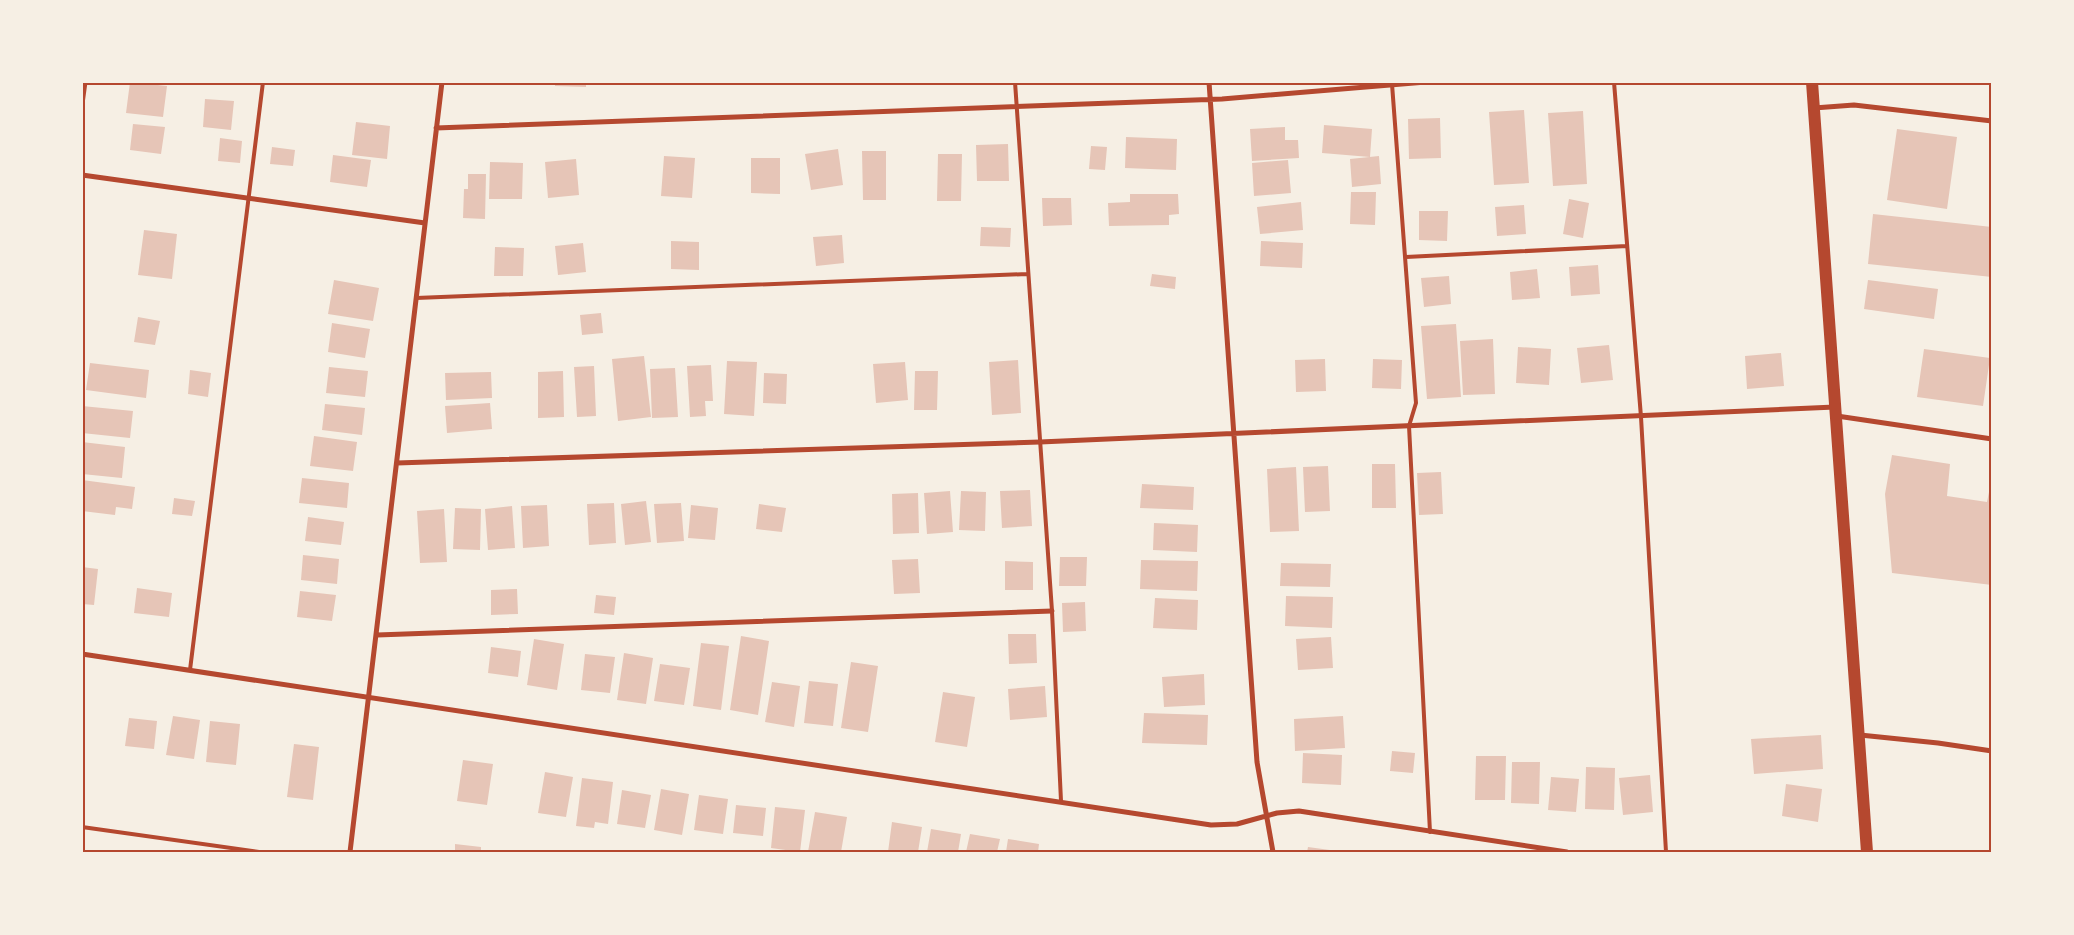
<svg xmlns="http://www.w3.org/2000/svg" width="2074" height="935" viewBox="0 0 2074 935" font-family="'Fira Sans',sans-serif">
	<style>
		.building { fill: #e6c5b7 }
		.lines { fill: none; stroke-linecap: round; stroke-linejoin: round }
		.service { stroke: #b5482f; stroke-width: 4 }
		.minor { stroke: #b5482f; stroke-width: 5 }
		.primary { stroke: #b5482f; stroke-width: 12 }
		.neatline { fill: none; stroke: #b5482f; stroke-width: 2 }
	</style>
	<rect width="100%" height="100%" fill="#f6efe4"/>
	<path class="building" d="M 130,82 L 167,86 L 163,117 L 126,113 Z
		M 555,82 L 586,82 L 586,87 L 555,86 Z
		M 205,99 L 234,101 L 231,130 L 203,127 Z
		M 1524,110 L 1529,183 L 1494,185 L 1489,112 Z
		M 1583,111 L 1587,184 L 1553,186 L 1548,113 Z
		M 1440,118 L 1441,158 L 1409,159 L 1408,119 Z
		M 356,122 L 390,126 L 387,159 L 352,155 Z
		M 133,124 L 165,127 L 161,154 L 130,150 Z
		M 1324,125 L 1372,129 L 1370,157 L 1322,153 Z
		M 1285,127 L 1285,140 L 1298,140 L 1299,158 L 1252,161 L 1250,129 Z
		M 1897,129 L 1957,137 L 1947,209 L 1887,200 Z
		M 1126,137 L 1177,139 L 1176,170 L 1125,168 Z
		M 220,138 L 242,141 L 240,163 L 218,161 Z
		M 1008,144 L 1009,181 L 977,181 L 976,145 Z
		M 1091,146 L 1107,147 L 1105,170 L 1089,169 Z
		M 272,147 L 295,150 L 293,166 L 270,164 Z
		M 838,149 L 843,185 L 811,190 L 805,154 Z
		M 862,151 L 886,151 L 886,200 L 863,200 Z
		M 938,154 L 962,154 L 961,201 L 937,201 Z
		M 333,155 L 371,160 L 367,187 L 330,182 Z
		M 664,156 L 695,158 L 692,198 L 661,196 Z
		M 1379,156 L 1381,184 L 1352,187 L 1350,159 Z
		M 751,158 L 780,158 L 780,194 L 751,193 Z
		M 576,159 L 579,195 L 548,198 L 545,162 Z
		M 1288,160 L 1291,193 L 1254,196 L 1252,163 Z
		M 490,162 L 523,163 L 522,199 L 489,199 Z
		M 468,174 L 486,174 L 485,219 L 463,218 L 464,189 L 468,189 Z
		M 1351,192 L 1376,192 L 1375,225 L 1350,224 Z
		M 1130,194 L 1178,194 L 1179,214 L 1169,215 L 1169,225 L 1109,226 L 1108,203 L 1130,202 Z
		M 1042,198 L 1071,198 L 1072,225 L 1043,226 Z
		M 1569,199 L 1589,203 L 1583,238 L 1563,234 Z
		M 1301,202 L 1303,230 L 1260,234 L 1257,207 Z
		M 1524,205 L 1526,234 L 1497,236 L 1495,207 Z
		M 1419,211 L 1448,211 L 1447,241 L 1419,240 Z
		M 1873,214 L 1992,227 L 1992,277 L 1868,264 Z
		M 981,227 L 1011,228 L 1010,247 L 980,246 Z
		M 144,230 L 177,234 L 172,279 L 138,275 Z
		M 842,235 L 844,263 L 816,266 L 813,237 Z
		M 671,241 L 699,242 L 699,270 L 671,269 Z
		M 1261,241 L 1303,243 L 1302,268 L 1260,266 Z
		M 583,243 L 586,272 L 558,275 L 555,246 Z
		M 495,247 L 524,248 L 523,276 L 494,276 Z
		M 1598,265 L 1600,294 L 1571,296 L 1569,267 Z
		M 1537,269 L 1540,298 L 1512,300 L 1510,272 Z
		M 1152,274 L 1176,277 L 1175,289 L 1150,286 Z
		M 1449,276 L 1451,304 L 1424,307 L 1421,278 Z
		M 334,280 L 379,288 L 373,321 L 328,314 Z
		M 1868,280 L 1938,289 L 1934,319 L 1864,309 Z
		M 601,313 L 603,333 L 582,335 L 580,315 Z
		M 138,317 L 160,321 L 155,345 L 134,342 Z
		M 332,323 L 370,329 L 365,358 L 328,352 Z
		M 1456,324 L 1461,397 L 1427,399 L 1421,326 Z
		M 1493,339 L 1495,394 L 1463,395 L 1460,341 Z
		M 1609,345 L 1613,380 L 1581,383 L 1577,348 Z
		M 1518,347 L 1551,349 L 1549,385 L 1516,383 Z
		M 1924,349 L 1990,358 L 1983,406 L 1917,397 Z
		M 1781,353 L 1784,386 L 1747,389 L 1745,356 Z
		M 644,356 L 651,417 L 618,421 L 612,359 Z
		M 1325,359 L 1326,391 L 1296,392 L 1295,360 Z
		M 1373,359 L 1402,360 L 1401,389 L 1372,388 Z
		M 1018,360 L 1021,413 L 992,415 L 989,362 Z
		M 727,361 L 757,362 L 754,416 L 724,414 Z
		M 905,362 L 908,400 L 876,403 L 873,364 Z
		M 90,363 L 149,370 L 146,398 L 86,390 Z
		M 711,365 L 713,401 L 705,401 L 706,416 L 690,417 L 687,366 Z
		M 594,366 L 596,416 L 577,417 L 574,367 Z
		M 329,367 L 368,371 L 365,397 L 326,393 Z
		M 675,368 L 678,417 L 652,418 L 650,369 Z
		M 190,370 L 211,373 L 208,397 L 188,394 Z
		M 563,371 L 564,417 L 538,418 L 538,372 Z
		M 915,371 L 938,371 L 937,410 L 914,410 Z
		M 491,372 L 492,398 L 446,400 L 445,373 Z
		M 764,373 L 787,374 L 786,404 L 763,403 Z
		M 490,403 L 492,429 L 447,433 L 445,406 Z
		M 325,404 L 365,408 L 362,435 L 322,430 Z
		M 82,406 L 133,411 L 130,438 L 82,433 Z
		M 314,436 L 357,442 L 353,471 L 310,466 Z
		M 82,442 L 125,447 L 122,478 L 82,474 Z
		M 1892,455 L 1950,464 L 1947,496 L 1987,502 L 1992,477 L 1992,585 L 1892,573 L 1885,494 Z
		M 1372,464 L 1395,464 L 1396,508 L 1372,508 Z
		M 1328,466 L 1330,511 L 1305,512 L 1303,467 Z
		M 1296,467 L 1299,531 L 1270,532 L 1267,469 Z
		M 1441,472 L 1443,514 L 1419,515 L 1417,473 Z
		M 302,478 L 349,483 L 347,508 L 299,503 Z
		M 82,480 L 135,487 L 132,509 L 116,507 L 115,515 L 82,511 Z
		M 1142,484 L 1194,487 L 1193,510 L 1140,508 Z
		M 1030,490 L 1032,526 L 1002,528 L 1000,491 Z
		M 950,491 L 953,532 L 927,534 L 924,493 Z
		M 961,491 L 986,492 L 985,531 L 959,530 Z
		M 918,493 L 919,533 L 893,534 L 892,494 Z
		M 174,498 L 195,501 L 192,516 L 172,514 Z
		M 646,501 L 651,542 L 625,545 L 621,504 Z
		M 614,503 L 616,543 L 589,545 L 587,504 Z
		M 681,503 L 684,541 L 657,543 L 654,504 Z
		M 759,504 L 786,508 L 782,532 L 756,529 Z
		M 547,505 L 549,546 L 523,548 L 521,506 Z
		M 691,505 L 718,508 L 715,540 L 688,538 Z
		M 512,506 L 515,548 L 488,550 L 485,509 Z
		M 455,508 L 481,509 L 480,550 L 453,549 Z
		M 444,509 L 447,562 L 420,563 L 417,511 Z
		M 308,517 L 344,522 L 341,545 L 305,541 Z
		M 1154,523 L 1198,525 L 1197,552 L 1153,550 Z
		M 303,555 L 339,559 L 337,584 L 301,580 Z
		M 1060,557 L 1087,557 L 1086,586 L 1059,586 Z
		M 918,559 L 920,593 L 894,594 L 892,560 Z
		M 1141,560 L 1198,561 L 1197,591 L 1140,589 Z
		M 1005,561 L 1033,562 L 1033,590 L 1005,590 Z
		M 1281,563 L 1331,564 L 1330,587 L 1280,586 Z
		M 82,567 L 98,569 L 94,605 L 82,604 Z
		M 137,588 L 172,593 L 169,617 L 134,613 Z
		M 517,589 L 518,614 L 491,615 L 491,590 Z
		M 300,591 L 336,595 L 332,621 L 297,617 Z
		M 596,595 L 616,597 L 614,615 L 594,613 Z
		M 1286,596 L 1333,597 L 1332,628 L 1285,626 Z
		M 1155,598 L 1198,600 L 1197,630 L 1153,628 Z
		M 1085,602 L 1086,631 L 1063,632 L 1062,603 Z
		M 1008,634 L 1036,634 L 1037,663 L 1009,664 Z
		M 741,636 L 769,641 L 758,715 L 730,710 Z
		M 1331,637 L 1333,668 L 1298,670 L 1296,639 Z
		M 534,639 L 564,644 L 557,690 L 527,685 Z
		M 701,643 L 729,646 L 721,710 L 693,706 Z
		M 491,647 L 521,651 L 518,677 L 488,673 Z
		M 624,653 L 653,658 L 646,704 L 617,700 Z
		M 585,654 L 615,657 L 610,693 L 581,690 Z
		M 851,662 L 878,666 L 868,732 L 841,728 Z
		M 660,664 L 690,668 L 684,705 L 654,701 Z
		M 1204,674 L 1205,705 L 1164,707 L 1162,677 Z
		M 809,681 L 838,684 L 833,726 L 804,723 Z
		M 772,682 L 800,686 L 794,727 L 765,722 Z
		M 1045,686 L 1047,717 L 1010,720 L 1008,689 Z
		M 943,692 L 975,697 L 967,747 L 935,742 Z
		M 1144,713 L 1208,715 L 1207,745 L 1142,743 Z
		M 173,716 L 200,720 L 194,759 L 166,755 Z
		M 1343,716 L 1345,748 L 1295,751 L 1294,719 Z
		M 129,718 L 157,721 L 154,749 L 125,746 Z
		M 210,721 L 240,724 L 236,765 L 206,762 Z
		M 1821,735 L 1823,769 L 1754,774 L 1751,739 Z
		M 294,744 L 319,747 L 313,800 L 287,797 Z
		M 1392,751 L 1415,753 L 1413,773 L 1390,771 Z
		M 1303,753 L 1342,755 L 1341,785 L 1302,783 Z
		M 1476,756 L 1506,756 L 1505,800 L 1475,800 Z
		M 463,760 L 493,764 L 487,805 L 457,801 Z
		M 1512,762 L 1540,762 L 1539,804 L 1511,803 Z
		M 1586,767 L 1615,768 L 1614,810 L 1585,809 Z
		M 545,772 L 573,777 L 566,817 L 538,813 Z
		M 1650,775 L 1653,812 L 1623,815 L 1619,778 Z
		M 1551,777 L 1579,779 L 1576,812 L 1548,810 Z
		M 582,778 L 613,782 L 608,824 L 595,822 L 594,828 L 576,826 Z
		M 1786,784 L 1822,789 L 1818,822 L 1782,816 Z
		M 661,789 L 689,794 L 682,835 L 654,830 Z
		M 622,790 L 651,795 L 645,828 L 617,824 Z
		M 699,795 L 728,799 L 723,834 L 694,830 Z
		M 736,805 L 766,808 L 763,836 L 733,833 Z
		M 775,807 L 805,810 L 800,852 L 771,848 Z
		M 815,812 L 847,817 L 841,852 L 808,852 Z
		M 892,822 L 922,827 L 918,852 L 888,852 Z
		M 931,829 L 961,834 L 958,852 L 927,852 Z
		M 970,834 L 1000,839 L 997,852 L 966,852 Z
		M 1008,839 L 1039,844 L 1038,852 L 1006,852 Z
		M 455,844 L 481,847 L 481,852 L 455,852 Z
		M 1308,847 L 1337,851 L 1337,852 L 1307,852 Z"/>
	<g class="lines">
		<path class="service" d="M 1015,82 L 1052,611 L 1061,801
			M 1614,82 L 1641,417 L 1666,852
			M 1392,84 L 1416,403 L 1409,426 L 1430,832
			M 1406,257 L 1627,246
			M 416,298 L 1027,274
			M 190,670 L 263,82
			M 82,827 L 259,852"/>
		<path class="minor" d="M 1209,82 L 1257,762 L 1273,852
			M 82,104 L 85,82
			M 1814,108 L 1854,105 L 1992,121
			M 436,128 L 1222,99 L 1426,82
			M 82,175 L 425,223
			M 1837,416 L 1992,439
			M 397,463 L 1040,442 L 1835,407
			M 377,635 L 1052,611
			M 82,654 L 1211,825 L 1237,824 L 1277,813 L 1299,811 L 1567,852
			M 1860,735 L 1938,743 L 1992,751
			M 350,852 L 442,82"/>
		<path class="primary" d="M 1812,82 L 1867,852"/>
	</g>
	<rect width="2074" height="935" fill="none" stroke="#f6efe4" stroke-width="168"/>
	<rect x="84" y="84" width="1906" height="767" class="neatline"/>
</svg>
